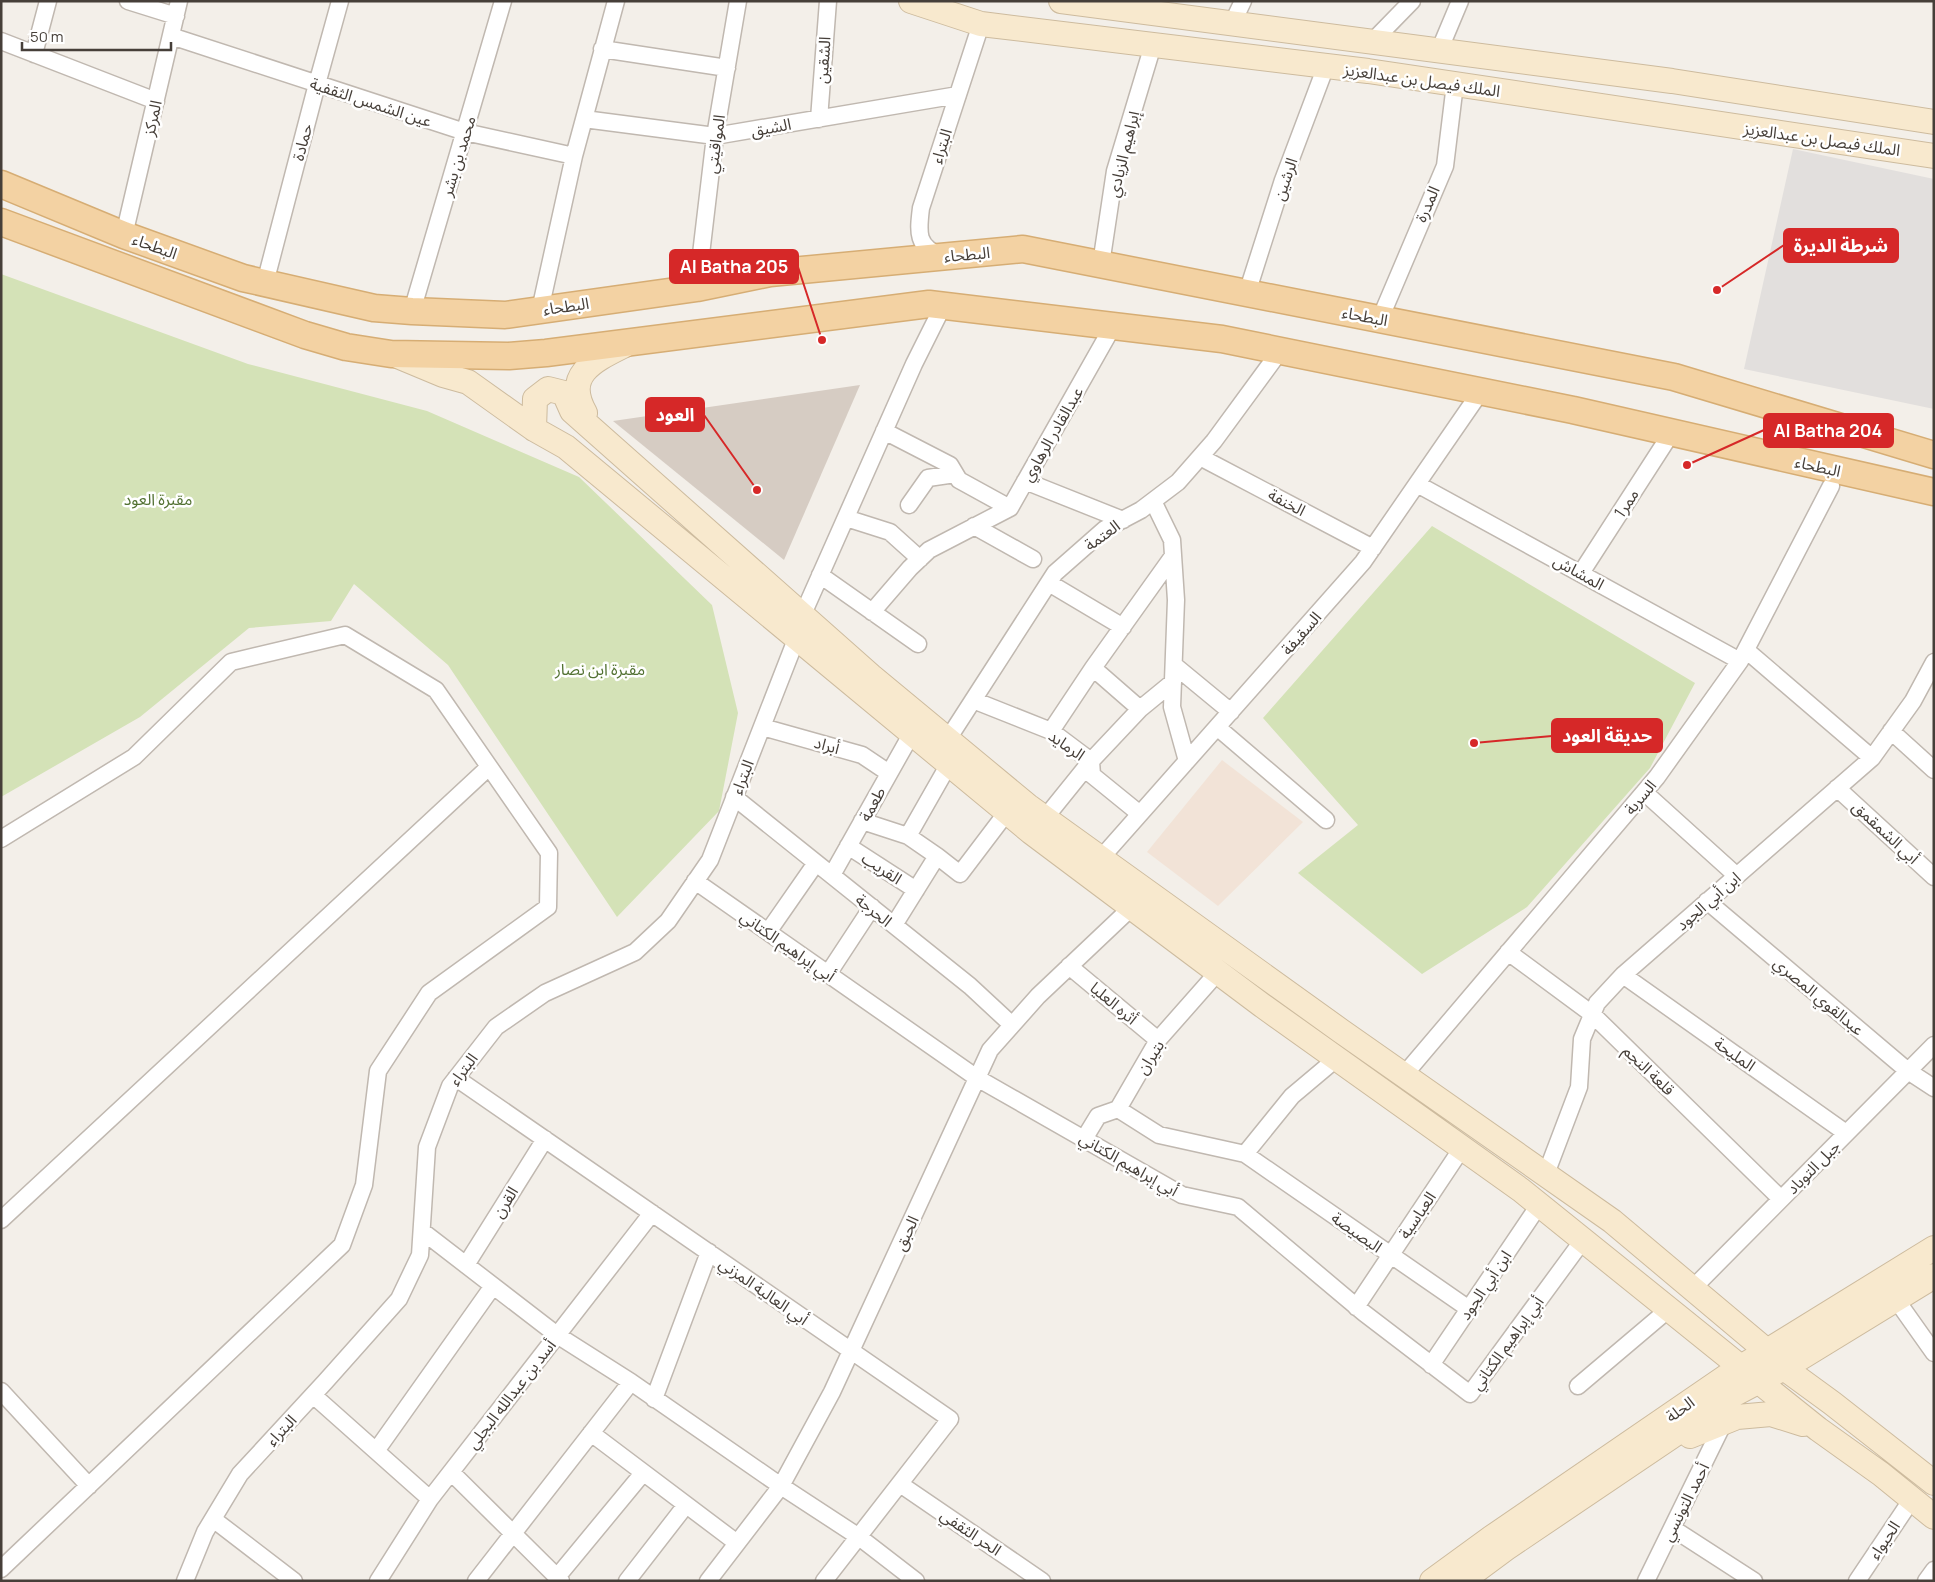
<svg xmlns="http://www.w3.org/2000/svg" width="1935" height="1582" viewBox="0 0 1935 1582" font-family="Manrope,'Noto Sans Arabic',sans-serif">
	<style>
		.commercial { fill: #f2e3d7 }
		.green { fill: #d4e2b7 }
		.parking { fill: #e2dfdd }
		.building { fill: #d6ccc3 }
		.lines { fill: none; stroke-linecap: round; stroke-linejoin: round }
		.street-casing { stroke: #c0b8b0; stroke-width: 19 }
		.secondary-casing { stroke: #cdbb9e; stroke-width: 26 }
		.primary-casing { stroke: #d6ad74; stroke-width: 29 }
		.street { stroke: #fff; stroke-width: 16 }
		.secondary { stroke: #f8e9ce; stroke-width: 24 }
		.primary { stroke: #f3d2a3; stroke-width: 26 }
		.labels { text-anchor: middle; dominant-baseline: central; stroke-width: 5; stroke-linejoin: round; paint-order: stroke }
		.street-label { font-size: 16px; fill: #463f39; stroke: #fff }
		.park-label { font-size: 16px; fill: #527132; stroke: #fff }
		.leader { fill: none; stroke: #d62828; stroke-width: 2 }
		.callout-dot { fill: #d62828; stroke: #fff; stroke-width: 2 }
		.callout { fill: #d62828; stroke: #d62828; stroke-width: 2 }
		.callout-label { font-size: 18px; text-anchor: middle; font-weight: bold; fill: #fff }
	</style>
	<rect width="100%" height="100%" fill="#f3efe9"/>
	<path class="commercial" d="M 1222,760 L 1303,822 L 1218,906 L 1147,852 Z"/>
	<path class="green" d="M 1,274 L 248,364 L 427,411 L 579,477 L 712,605 L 738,713 L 719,811 L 617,917 L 448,665 L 354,584 L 331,621 L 249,628 L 140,717 L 1,797 Z
		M 1432,526 L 1695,683 L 1650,768 L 1527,907 L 1422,974 L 1298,873 L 1358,825 L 1263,718 Z"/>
	<path class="parking" d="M 1793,149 L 1934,179 L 1934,409 L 1744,369 Z"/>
	<path class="building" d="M 860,385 L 784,560 L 613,421 Z"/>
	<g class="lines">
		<g class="street-casing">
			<path id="street" d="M 128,1 L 176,16
				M 1232,24 L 1243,1
				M 171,36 L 465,132 L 574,156
				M 1,41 L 156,101
				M 1372,42 L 1412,1
				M 602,49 L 727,68
				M 1439,51 L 1460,1
				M 34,54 L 48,1
				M 584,119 L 715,136 L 958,95
				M 819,119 L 828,1
				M 124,235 L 179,1
				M 942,256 C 916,247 918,232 921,208 L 981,24
				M 1101,264 L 1115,171 L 1153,45
				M 265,283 L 317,84 L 340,1
				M 697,288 L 715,136 L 738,1
				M 1247,293 L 1283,180 L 1326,66
				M 540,310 L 574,156 L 616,1
				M 412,311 L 503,1
				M 1380,319 L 1445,166 L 1455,84
				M 884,431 L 950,465 L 959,480 L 1010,508
				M 1200,457 L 1373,548
				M 1025,481 L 1123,520
				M 1417,484 L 1740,661
				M 1153,501 L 1172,540 L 1176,600 L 1172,707 L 1187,761
				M 909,505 L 928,478 L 955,474
				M 846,518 L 890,532 L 920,559
				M 974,526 L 1033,559
				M 1581,573 L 1672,432
				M 820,575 L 918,644
				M 1049,583 L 1123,627
				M 872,612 L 910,568 L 929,550 L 1010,508 L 1113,326
				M 803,614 L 914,364 L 943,306
				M 1746,650 L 1872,758
				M 1174,665 L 1231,712
				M 1093,668 L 1140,709
				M 973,700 L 1051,731 L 1091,761 L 1092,775 L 1140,814
				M 762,727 L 862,755 L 889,773
				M 1217,727 L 1326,820
				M 1051,731 L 1093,668 L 1173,556
				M 1891,731 L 1934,770
				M 948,739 L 1055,573 L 1105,529 L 1141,510 L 1178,482 L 1214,441 L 1280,351
				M 1837,788 L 1934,877
				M 1644,792 L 1737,876
				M 734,797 L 970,986 L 1012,1025
				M 1045,818 L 1091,761 L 1140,709 L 1173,682
				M 862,821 L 908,836 L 937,856
				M 908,836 L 949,764
				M 1,839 L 134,757 L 231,662 L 345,635 L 436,690 L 549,853 L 548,907 L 429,993 L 378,1071 L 364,1185 L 342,1245 L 1,1569
				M 848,846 L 916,890
				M 1101,858 L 1363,562 L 1481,391
				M 832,875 L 912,733
				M 695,881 L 977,1078 L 1182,1195 L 1238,1207 L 1364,1313 L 1470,1394 L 1583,1240
				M 1707,901 L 1908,1071 L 1934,1088
				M 894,925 L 937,856 L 960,874 L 1007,812
				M 768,932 L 816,863
				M 1508,952 L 1592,1014 L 1781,1199
				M 1069,966 L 1158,1040
				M 828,974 L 872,907
				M 1623,975 L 1846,1133
				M 1404,1075 L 1657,777 L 1740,661 L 1831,486
				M 456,1078 L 950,1419 L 824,1581
				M 1118,1109 L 1159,1135 L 1245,1154 L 1469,1309
				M 1084,1139 L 1098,1116 L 1118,1109 L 1158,1040 L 1218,972
				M 1245,1154 L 1292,1096 L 1336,1059
				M 1546,1174 L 1579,1087 L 1582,1039 L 1597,1003 L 1623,975 L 1872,758 L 1913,701 L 1934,662
				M 1,1220 L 489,767
				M 422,1231 L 557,1335 L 631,1382 L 781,1486 L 859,1537 L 916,1581
				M 466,1265 L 545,1139
				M 1693,1288 L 1934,1045
				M 1895,1298 L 1934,1353
				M 1356,1307 L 1462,1148
				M 1431,1365 L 1539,1205
				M 1578,1386 L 1669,1309
				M 1,1391 L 89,1486
				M 313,1395 L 430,1499
				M 654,1399 L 709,1252
				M 591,1433 L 737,1543
				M 376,1451 L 493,1286
				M 451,1472 L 561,1581
				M 900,1484 L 1042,1581
				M 213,1519 L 294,1581
				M 1672,1528 L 1754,1581
				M 557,1577 L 643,1473
				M 185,1581 L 205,1532 L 240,1474 L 325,1382 L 399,1299 L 420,1255 L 427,1147 L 450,1086 L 496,1027 L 545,993 L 635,952 L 668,921 L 710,860 L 797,637
				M 378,1581 L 430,1499 L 652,1213
				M 476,1581 L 631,1382
				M 627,1581 L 686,1505
				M 708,1581 L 781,1486 L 832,1392 L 990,1050 L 1038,996 L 1131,908
				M 1646,1581 L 1724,1422
				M 1857,1581 L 1912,1499
				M 1926,1581 L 1934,1570"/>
		</g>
		<g class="secondary-casing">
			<path id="secondary" d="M 911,1 L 981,24 L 1368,71 L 1934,156
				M 1061,1 L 1672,81 L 1934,122
				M 395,355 L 443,375 L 468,382 L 534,429 L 566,447 L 1031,832 L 1263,1006 L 1521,1190 L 1758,1381 L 1818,1429 L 1881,1474 L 1934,1517
				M 585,413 C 563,374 595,360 625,345
				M 534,429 L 535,399 L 548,389 L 564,393 L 572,411 L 871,676 L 1028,806 L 1341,1031 L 1612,1221 L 1768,1352 L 1784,1368 L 1832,1403 L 1934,1483
				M 1690,1436 L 1737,1417 L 1771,1414 L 1803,1424
				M 1432,1581 L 1491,1538 L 1733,1372 L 1934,1248
				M 1462,1581 L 1505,1549 L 1733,1395 L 1784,1368 L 1934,1276"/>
		</g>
		<g class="primary-casing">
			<path id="primary" d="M 1,184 L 124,235 L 243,278 L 374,308 L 412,311 L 505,315 L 697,288 L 770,273 L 1023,249 L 1674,377 L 1934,455
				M 1,222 L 305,335 L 346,347 L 391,354 L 509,356 L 546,353 L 929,304 L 1222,339 L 1573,410 L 1934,492"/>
		</g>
		<use href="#street" class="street"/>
		<use href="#secondary" class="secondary"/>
		<use href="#primary" class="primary"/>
	</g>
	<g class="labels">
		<g class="street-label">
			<text transform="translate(823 60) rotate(-86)">الشقين</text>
			<text transform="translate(1422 80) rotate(8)">الملك فيصل بن عبدالعزيز</text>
			<text transform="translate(371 102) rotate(18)">عين الشمس الثقفية</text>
			<text transform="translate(152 118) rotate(-77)">المركز</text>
			<text transform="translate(771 127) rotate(-10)">الشيق</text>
			<text transform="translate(1822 139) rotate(8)">الملك فيصل بن عبدالعزيز</text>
			<text transform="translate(302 142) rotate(-75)">حمادة</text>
			<text transform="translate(715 144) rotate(-82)">المواقيتي</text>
			<text transform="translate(941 146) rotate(-72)">البتراء</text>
			<text transform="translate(1123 154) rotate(-76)">إبراهيم الزيادي</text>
			<text transform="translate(458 156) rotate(-73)">محمد بن بشر</text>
			<text transform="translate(1285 179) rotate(-71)">الرشين</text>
			<text transform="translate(1427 204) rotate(-66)">المدرة</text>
			<text transform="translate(155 246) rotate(20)">البطحاء</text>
			<text transform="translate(967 254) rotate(-5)">البطحاء</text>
			<text transform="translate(566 306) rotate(-8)">البطحاء</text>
			<text transform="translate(1365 316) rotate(11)">البطحاء</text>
			<text transform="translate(1052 434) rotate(-60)">عبدالقادر الرهاوي</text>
			<text transform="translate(1818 466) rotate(13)">البطحاء</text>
			<text transform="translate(1287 502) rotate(28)">الخنفة</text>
			<text transform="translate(1626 503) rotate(-57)">ممر1</text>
			<text transform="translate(1102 535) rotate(-36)">العتمة</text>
			<text transform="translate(1579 572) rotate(29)">المشاش</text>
			<text transform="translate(1301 633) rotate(-49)">السقيفة</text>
			<text transform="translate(827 745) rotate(16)">أبراد</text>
			<text transform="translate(1067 745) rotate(35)">الرمايد</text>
			<text transform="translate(742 777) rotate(-69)">البتراء</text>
			<text transform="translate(1640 797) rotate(-50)">السربة</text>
			<text transform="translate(872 804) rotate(-61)">طعمة</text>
			<text transform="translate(1886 832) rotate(43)">أبي الشمقمق</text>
			<text transform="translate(882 868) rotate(33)">القريب</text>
			<text transform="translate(1708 901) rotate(-41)">ابن أبي الجود</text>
			<text transform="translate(874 910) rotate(39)">الحرجة</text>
			<text transform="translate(788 946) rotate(35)">أبي إبراهيم الكتاني</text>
			<text transform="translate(1819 996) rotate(40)">عبدالقوي المصري</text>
			<text transform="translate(1114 1003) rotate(40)">أثره العليا</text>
			<text transform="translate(1735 1054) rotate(35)">المليحة</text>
			<text transform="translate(1150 1057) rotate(-58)">بتيران</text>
			<text transform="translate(463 1069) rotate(-53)">البتراء</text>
			<text transform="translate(1649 1070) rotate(44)">قلعة النجم</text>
			<text transform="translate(1129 1164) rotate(30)">أبي إبراهيم الكتاني</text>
			<text transform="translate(1813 1167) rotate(-45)">جبل التوباد</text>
			<text transform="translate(505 1202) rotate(-58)">القرن</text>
			<text transform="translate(1417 1215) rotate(-56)">العباسية</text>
			<text transform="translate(1357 1232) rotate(35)">البصيصة</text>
			<text transform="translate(906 1233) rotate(-65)">الحبق</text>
			<text transform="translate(1485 1285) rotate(-56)">ابن أبي الجود</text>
			<text transform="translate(764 1291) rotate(35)">أبي العالية المزني</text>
			<text transform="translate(1507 1343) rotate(-54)">أبي إبراهيم الكتاني</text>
			<text transform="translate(511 1394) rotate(-52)">أسد بن عبدالله البجلي</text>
			<text transform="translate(1680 1409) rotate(-36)">الحلة</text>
			<text transform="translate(281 1430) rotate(-47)">البتراء</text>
			<text transform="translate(1685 1502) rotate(-63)">أحمد التونسي</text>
			<text transform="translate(971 1532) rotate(34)">الحر الثقفي</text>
			<text transform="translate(1884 1540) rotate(-56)">الحيواء</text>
		</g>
		<g class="park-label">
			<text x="158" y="499">مقبرة العود</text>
			<text x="600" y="669">مقبرة ابن نصار</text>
		</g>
	</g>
	<path class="leader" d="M1717 290L1784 245M822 340L798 267M757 490L704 415M1687 465L1764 430M1474 743L1552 736"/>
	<g class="callout-dot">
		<circle cx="1717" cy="290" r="5"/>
		<circle cx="822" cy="340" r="5"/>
		<circle cx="757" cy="490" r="5"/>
		<circle cx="1687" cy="465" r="5"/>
		<circle cx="1474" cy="743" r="5"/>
	</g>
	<g class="callout">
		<rect x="1784" y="229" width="114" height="33" rx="5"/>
		<rect x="670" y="250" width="128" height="33" rx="5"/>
		<rect x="646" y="398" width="58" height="33" rx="5"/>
		<rect x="1764" y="414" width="129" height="33" rx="5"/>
		<rect x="1552" y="719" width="110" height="33" rx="5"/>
	</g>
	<g class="callout-label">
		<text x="1841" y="252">شرطة الديرة</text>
		<text x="734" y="273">Al Batha 205</text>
		<text x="675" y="421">العود</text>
		<text x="1828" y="437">Al Batha 204</text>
		<text x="1607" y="742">حديقة العود</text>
	</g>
	<rect width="1935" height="1582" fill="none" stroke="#463f39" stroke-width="5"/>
	<path d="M22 42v8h149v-8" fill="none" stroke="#463f39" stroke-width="2.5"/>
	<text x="30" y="42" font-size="15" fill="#463f39" stroke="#ffffff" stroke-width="4" paint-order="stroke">50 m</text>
</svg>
